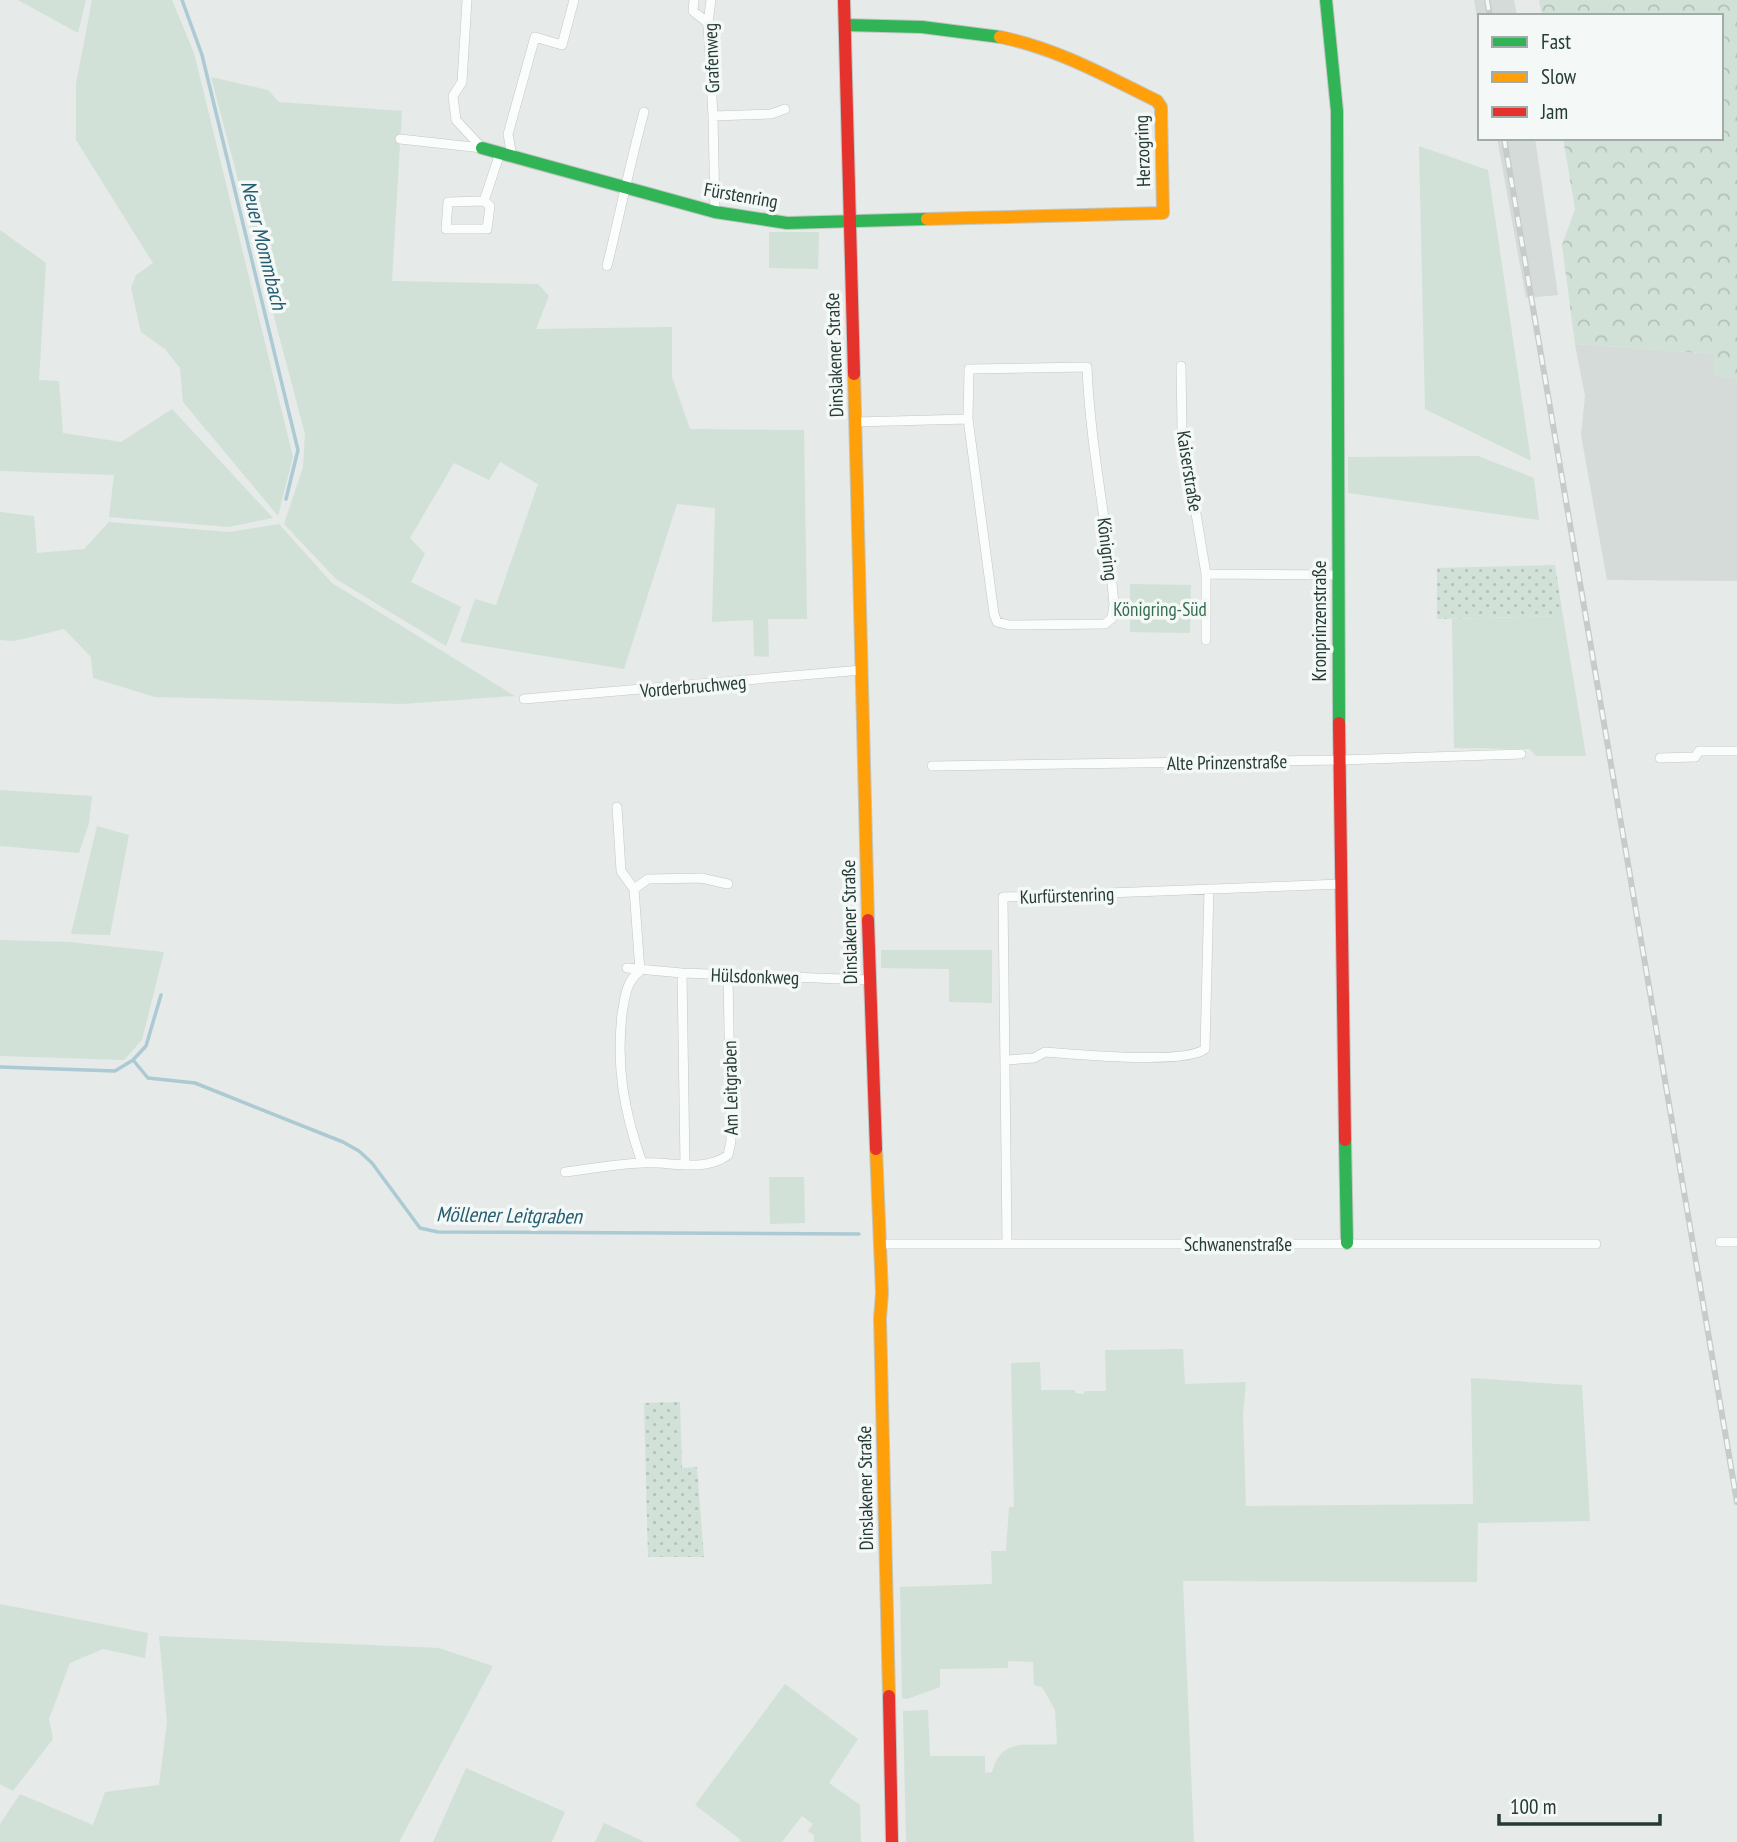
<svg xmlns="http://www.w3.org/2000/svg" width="1737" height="1842" viewBox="0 0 1737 1842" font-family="'PT Sans Narrow',sans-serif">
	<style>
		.built { fill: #d4dbd8 }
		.green { fill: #d1e1d7 }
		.forest { fill: url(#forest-crowns) }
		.garden { fill: url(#garden-dots) }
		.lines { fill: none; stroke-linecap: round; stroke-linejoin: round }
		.stream { stroke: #abcad3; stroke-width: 3.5 }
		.street-casing { stroke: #c3c7c5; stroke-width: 10 }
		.fast-casing { stroke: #c1c7c5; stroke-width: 14 }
		.slow-casing { stroke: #c1c7c5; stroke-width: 14 }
		.jam-casing { stroke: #c1c7c5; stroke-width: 14 }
		.street { stroke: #fbfcfc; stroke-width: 9 }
		.fast { stroke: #30b455; stroke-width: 12 }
		.slow { stroke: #ff9f0a; stroke-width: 12 }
		.jam { stroke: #e5322d; stroke-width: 12 }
		.rail-casing { stroke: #c7cbca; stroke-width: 6 }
		.rail { stroke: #f4f8f6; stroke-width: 3.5; stroke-dasharray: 10; stroke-linecap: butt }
		.labels { text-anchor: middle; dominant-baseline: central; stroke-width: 7; stroke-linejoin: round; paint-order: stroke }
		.street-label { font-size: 19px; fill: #253b37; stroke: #f4f8f6 }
		.park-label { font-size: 19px; fill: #346e4f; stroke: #f4f8f6 }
		.water-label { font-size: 21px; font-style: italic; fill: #255e71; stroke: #f4f8f6 }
	</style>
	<defs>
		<pattern id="forest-crowns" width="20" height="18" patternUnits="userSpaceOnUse" patternTransform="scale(1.75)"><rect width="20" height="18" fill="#d1e1d7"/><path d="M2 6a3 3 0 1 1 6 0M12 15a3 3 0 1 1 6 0" fill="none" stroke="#b3c2b9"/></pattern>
		<pattern id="garden-dots" width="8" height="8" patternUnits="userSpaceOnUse" patternTransform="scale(1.75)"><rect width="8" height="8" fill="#d1e1d7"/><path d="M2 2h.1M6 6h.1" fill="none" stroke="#b3c2b9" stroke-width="1.8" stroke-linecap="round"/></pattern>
	</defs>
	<rect width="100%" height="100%" fill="#e6eae8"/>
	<path class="built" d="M 1474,0 L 1514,0 L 1517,16 L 1480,16 L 1480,36 Z
		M 1497,138 L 1535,138 L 1558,295 L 1526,298 Z
		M 1575,344 L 1715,354 L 1714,375 L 1737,379 L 1737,581 L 1607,580 L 1581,435 L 1585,396 Z"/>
	<path class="green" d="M 18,0 L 86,0 L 78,33 Z
		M 92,0 L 172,0 L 194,53 L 293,457 L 278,516 L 183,402 L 180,368 L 165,349 L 141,332 L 131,288 L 136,275 L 153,263 L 76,140 L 76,84 Z
		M 211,77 L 268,90 L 279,102 L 402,111 L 392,281 L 538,284 L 549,296 L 536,329 L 672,327 L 672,377 L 690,429 L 804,430 L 807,619 L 768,619 L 769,657 L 754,656 L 753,620 L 712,622 L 715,508 L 677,504 L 624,669 L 460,642 L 475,599 L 496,605 L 538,484 L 500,462 L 489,480 L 454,463 L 410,538 L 425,554 L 411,582 L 461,607 L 446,646 L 336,579 L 284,524 L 303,467 L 305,434 Z
		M 1419,146 L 1488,170 L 1531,461 L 1425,409 Z
		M 0,230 L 46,263 L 39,380 L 59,381 L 63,433 L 121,442 L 172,409 L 273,518 L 228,527 L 109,517 L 114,475 L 0,471 Z
		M 769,232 L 819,232 L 818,269 L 769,268 Z
		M 1478,456 L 1534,478 L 1539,520 L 1348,493 L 1348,457 Z
		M 0,512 L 34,516 L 37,553 L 84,549 L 109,522 L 229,532 L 279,524 L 332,583 L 515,696 L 402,704 L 155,697 L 93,678 L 91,657 L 64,629 L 14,641 L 0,640 Z
		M 1130,584 L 1191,585 L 1190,633 L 1130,632 Z
		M 1563,616 L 1586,756 L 1536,756 L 1530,749 L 1454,748 L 1452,619 Z
		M 0,790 L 92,796 L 89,823 L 79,853 L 0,846 Z
		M 97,826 L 129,835 L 110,935 L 71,934 Z
		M 0,940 L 69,942 L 164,952 L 142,1040 L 124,1060 L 0,1056 Z
		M 881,950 L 992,950 L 992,1003 L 949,1002 L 949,969 L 881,968 Z
		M 769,1177 L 804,1177 L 805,1223 L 770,1224 Z
		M 1183,1349 L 1185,1384 L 1246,1382 L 1243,1414 L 1246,1506 L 1473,1504 L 1471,1378 C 1508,1380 1544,1384 1582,1385 L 1590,1521 L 1478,1523 L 1477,1582 L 1183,1581 L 1194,1842 L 906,1842 L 903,1711 L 928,1710 L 930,1756 L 985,1756 L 985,1773 L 992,1772 C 1002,1736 1027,1747 1057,1744 L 1055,1710 L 1042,1687 L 1034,1685 L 1033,1662 L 1008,1661 L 1008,1668 L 940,1669 L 940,1687 L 907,1699 L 902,1698 L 900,1587 L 992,1584 L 991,1551 L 1006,1551 L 1009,1507 L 1014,1507 L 1011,1363 L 1040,1362 L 1041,1390 L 1075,1390 L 1075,1393 L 1084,1394 L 1085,1391 L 1106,1391 L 1105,1350 Z
		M 0,1604 L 148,1633 L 145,1658 L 103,1649 L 70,1663 L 49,1719 L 53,1739 L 13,1791 L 0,1784 Z
		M 159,1636 L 439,1648 L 493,1666 L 399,1842 L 0,1842 L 0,1824 L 20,1794 L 93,1825 L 105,1792 L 159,1785 L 167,1722 Z
		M 785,1684 L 858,1739 L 829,1783 L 860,1805 L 861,1842 L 814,1842 L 814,1835 L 808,1831 L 813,1824 L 802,1816 L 782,1842 L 740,1842 L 741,1840 L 695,1805 Z
		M 466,1768 L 565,1812 L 552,1842 L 433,1842 Z
		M 604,1823 L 645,1842 L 595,1842 Z"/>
	<path class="forest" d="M 1539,0 L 1737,0 L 1737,379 L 1713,375 L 1714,354 L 1575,344 L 1562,245 L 1575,209 L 1563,138 L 1721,138 L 1721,16 L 1542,16 Z"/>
	<path class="garden" d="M 1555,565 L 1563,616 L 1437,619 L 1437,568 Z
		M 680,1402 L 682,1468 L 697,1467 L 704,1557 L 648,1557 L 644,1403 Z"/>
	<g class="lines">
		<path class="stream" d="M 182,0 L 202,55 L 298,450 L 286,499
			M 133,1060 L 148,1078 L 195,1083 L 343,1142 L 359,1151 L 372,1163 L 420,1228 L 438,1232 L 859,1234
			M 0,1067 L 115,1071 L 133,1060 L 146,1046 L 161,995"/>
		<g class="street-casing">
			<path id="street" d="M 694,0 L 693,11 L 708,23
				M 711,0 L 708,23 L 713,116 L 715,212
				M 713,116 L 771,114 L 785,109
				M 400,139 L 482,148 L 456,120 L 453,96 L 462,82 L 467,0
				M 512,157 L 508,134 L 535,37 L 562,45 L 574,0
				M 484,201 L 448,202 L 446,229 L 487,229 L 490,206 L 484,201 L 500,153
				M 607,266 C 620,214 630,163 644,112
				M 1181,366 L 1182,429 L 1206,574 L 1206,640
				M 855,422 L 968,419 L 969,369 L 1087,367 C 1090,447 1108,525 1114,605 L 1112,618 L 1105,624 L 1009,625 L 997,622 L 994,614 L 968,419
				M 1206,574 L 1338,575
				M 524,699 L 862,670
				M 1660,758 L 1695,757 L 1699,751 L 1737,751
				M 932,766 L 1340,760 L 1521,754
				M 617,807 L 621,871 L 634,889
				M 627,968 L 682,973 L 870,980
				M 682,973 L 685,1165
				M 1006,1060 L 1034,1058 L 1045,1052 C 1076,1054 1184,1065 1205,1049 L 1209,889
				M 642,1163 C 624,1111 616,1068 622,1014 C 625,997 626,981 640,971 L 634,889 L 648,879 L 701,878 L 728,884
				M 565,1172 C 590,1169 616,1164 642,1163 C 670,1161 704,1173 728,1155 L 731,1141 L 728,975
				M 1720,1242 L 1737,1242
				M 1007,1243 L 1003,897 L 1342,884
				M 880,1244 L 1596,1244"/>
		</g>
		<g class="fast-casing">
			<path id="fast" d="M 1326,0 L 1337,111 L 1339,723
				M 845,25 L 922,27 L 1000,37
				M 482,148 L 715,212 L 787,223 L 927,219
				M 1345,1140 L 1347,1243"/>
		</g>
		<g class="slow-casing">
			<path id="slow" d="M 927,219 L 1163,213 L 1161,107 L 1157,101 C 1106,76 1056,48 1000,37
				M 854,374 L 868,920
				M 876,1149 L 882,1293 L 880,1318 L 889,1696"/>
		</g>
		<g class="jam-casing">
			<path id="jam" d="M 844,0 L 854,374
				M 1339,723 L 1345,1140
				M 868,920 L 876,1149
				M 889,1696 L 892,1842"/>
		</g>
		<use href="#street" class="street"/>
		<use href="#fast" class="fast"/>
		<use href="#slow" class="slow"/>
		<use href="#jam" class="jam"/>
		<g class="rail-casing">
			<path id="rail" d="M 1487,0 L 1490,16
				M 1504,138 L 1737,1502"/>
		</g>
		<use href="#rail" class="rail"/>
	</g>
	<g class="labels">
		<g class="street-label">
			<text transform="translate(711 58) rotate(-92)">Grafenweg</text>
			<text transform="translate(1142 151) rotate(-92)">Herzogring</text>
			<text transform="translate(741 195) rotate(10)">Fürstenring</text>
			<text transform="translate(834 355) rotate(-92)">Dinslakener Straße</text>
			<text transform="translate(1190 471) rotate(81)">Kaiserstraße</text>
			<text transform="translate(1108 549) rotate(83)">Königring</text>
			<text transform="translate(1319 621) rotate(-90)">Kronprinzenstraße</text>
			<text transform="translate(693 686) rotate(-5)">Vorderbruchweg</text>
			<text transform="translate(1227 762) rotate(-1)">Alte Prinzenstraße</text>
			<text transform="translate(1067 895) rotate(-2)">Kurfürstenring</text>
			<text transform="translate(849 922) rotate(-91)">Dinslakener Straße</text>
			<text transform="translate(755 976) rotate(2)">Hülsdonkweg</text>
			<text transform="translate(730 1088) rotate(-91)">Am Leitgraben</text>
			<text x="1238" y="1244">Schwanenstraße</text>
			<text transform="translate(865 1488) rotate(-91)">Dinslakener Straße</text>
		</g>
		<g class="park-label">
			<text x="1160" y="609">Königring-Süd</text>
		</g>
		<g class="water-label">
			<text transform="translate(264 245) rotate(76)">Neuer Mommbach</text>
			<text transform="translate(509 1215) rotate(1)">Möllener Leitgraben</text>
		</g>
	</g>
	<rect x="1478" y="14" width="245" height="126" fill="#f4f8f6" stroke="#a1acaa" stroke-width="2"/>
	<rect x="1492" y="37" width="35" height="10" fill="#30b455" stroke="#a1acaa" stroke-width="2"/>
	<text x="1541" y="49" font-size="21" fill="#253b37">Fast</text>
	<rect x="1492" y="72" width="35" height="10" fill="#ff9f0a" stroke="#a1acaa" stroke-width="2"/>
	<text x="1541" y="84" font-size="21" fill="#253b37">Slow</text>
	<rect x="1492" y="107" width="35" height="10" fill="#e5322d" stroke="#a1acaa" stroke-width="2"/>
	<text x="1541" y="119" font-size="21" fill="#253b37">Jam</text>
	<path d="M1499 1814v10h161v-10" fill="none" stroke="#253b37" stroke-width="3.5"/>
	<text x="1510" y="1814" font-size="21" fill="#253b37" stroke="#f4f8f6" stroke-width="5" paint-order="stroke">100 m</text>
</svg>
